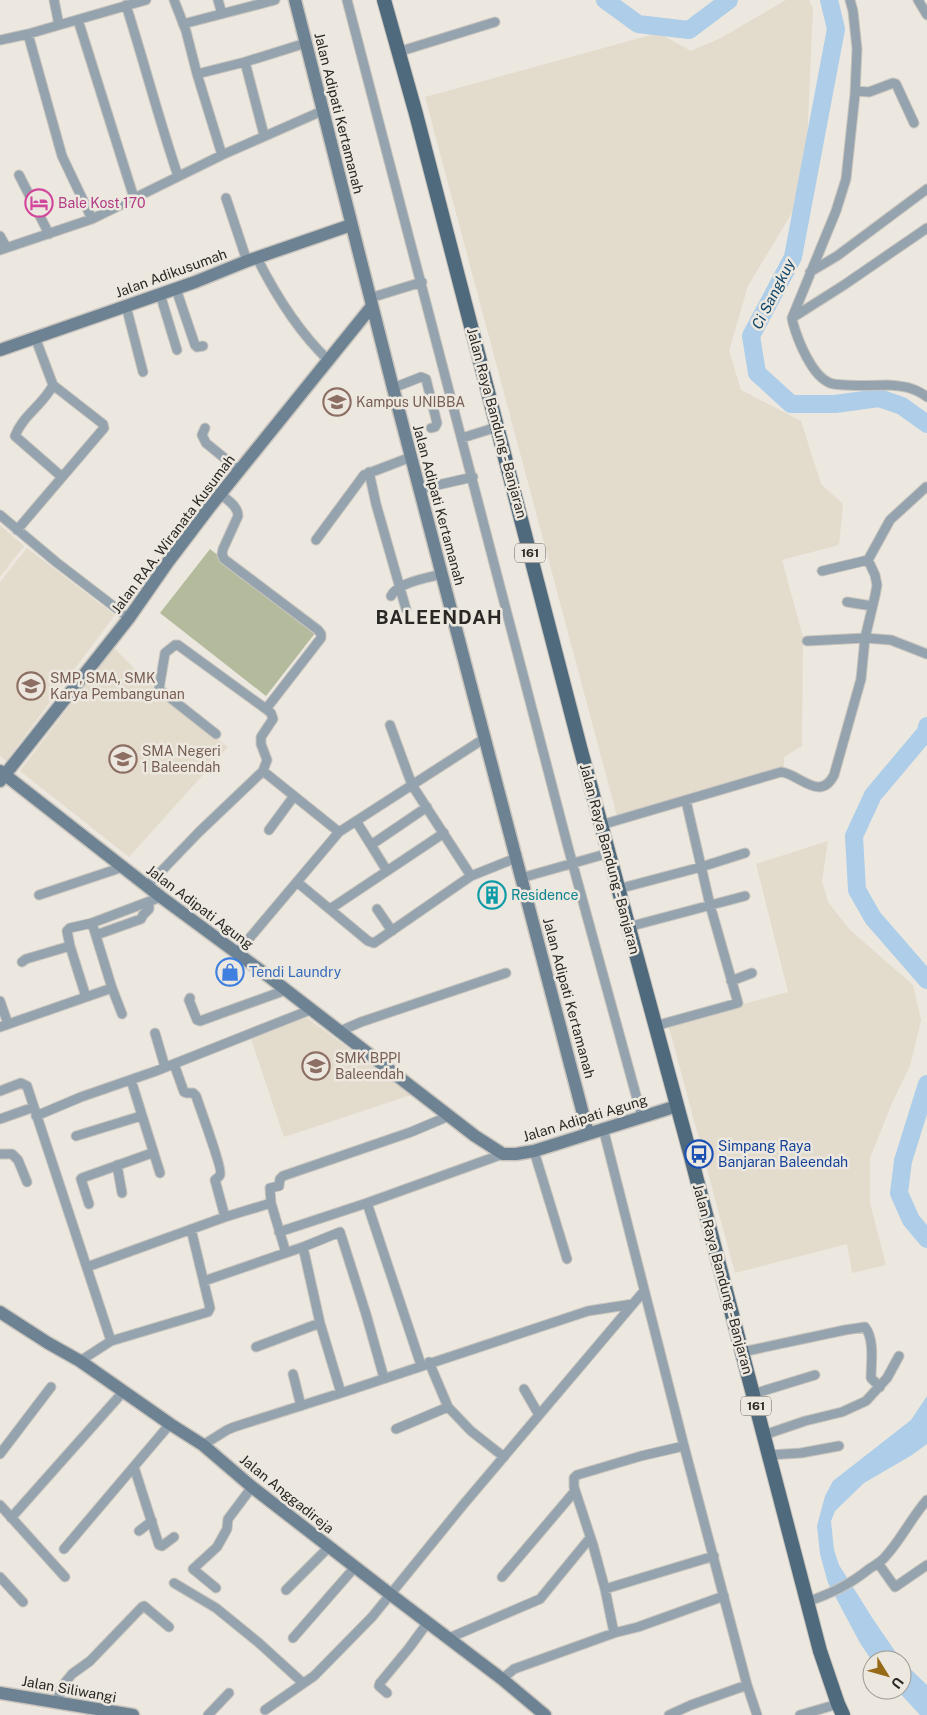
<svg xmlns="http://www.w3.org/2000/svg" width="927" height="1715" viewBox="0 0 927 1715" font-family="'Public Sans',sans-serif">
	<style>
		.built { fill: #e3dbcc }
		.green { fill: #b4ba9c }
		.water { fill: #adcde8 }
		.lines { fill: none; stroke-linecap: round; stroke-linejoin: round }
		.river { stroke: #adcde8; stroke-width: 18 }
		.minor-casing { stroke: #c9c5be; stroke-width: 11 }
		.secondary-casing { stroke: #c9c5be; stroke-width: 15 }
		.primary-casing { stroke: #c9c5be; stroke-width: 16 }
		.minor { stroke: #95a3ae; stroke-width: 9 }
		.secondary { stroke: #6d8292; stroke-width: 12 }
		.primary { stroke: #506a7d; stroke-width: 14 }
		.labels { text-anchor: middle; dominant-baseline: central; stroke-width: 5; stroke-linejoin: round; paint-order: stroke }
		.shield { fill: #ece8df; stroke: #64625d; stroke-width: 1 }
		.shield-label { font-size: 12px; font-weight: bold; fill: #2a2825 }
		.street-label { font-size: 14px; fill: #2a2825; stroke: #ece8df }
		.hotel-label { font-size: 14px; fill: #b23c85; stroke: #ece8df; text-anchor: start }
		.education-label { font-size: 14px; fill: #785e54; stroke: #ece8df; text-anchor: start }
		.culture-label { font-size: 14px; fill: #0d838f; stroke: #ece8df; text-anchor: start }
		.shop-label { font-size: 14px; fill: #366cbe; stroke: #ece8df; text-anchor: start }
		.transit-label { font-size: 14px; fill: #164399; stroke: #ece8df; text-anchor: start }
		.water-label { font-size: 15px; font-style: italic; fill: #104569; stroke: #ece8df }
		.district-label { font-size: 19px; font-weight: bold; letter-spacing: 1px; fill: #2a2825; stroke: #ece8df }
	</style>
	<rect width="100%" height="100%" fill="#ece8df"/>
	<path class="built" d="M 786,0 L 809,0 L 813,8 L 805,191 L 748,286 L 729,351 L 741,390 L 801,421 L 821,484 L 843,504 L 839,545 L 782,560 L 803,637 L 802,746 L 784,757 L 784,772 L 618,820 L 425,97 L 658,33 L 691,51 L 721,38 Z
		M 0,525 L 24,546 L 0,577 Z
		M 27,548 L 115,615 L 6,761 L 0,756 L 0,582 Z
		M 114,648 L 162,696 L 228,747 L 129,857 L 20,771 Z
		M 828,841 L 822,881 L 828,902 L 850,930 L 913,985 L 921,1020 L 910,1066 L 892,1103 L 870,1158 L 870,1203 L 886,1265 L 852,1273 L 847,1244 L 735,1273 L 668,1024 L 788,992 L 756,864 Z
		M 303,1015 L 411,1095 L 284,1137 L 250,1036 Z"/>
	<path class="green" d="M 210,549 L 316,632 L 266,696 L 160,613 Z"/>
	<path class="water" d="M 927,1396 L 927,1444 L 912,1455 L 864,1483 L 835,1511 L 831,1521 L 834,1550 L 839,1565 L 873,1619 L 901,1660 L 872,1661 L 860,1643 L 828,1583 L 820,1554 L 817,1526 L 825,1496 L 833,1481 L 911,1420 Z
		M 902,1661 L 927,1685 L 927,1715 L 920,1715 L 897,1690 L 902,1690 Z"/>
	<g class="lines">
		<path class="river" d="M 605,0 L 638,24 L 689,30 L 729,0
			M 829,0 L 836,29 L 793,257 L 751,336 L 757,373 L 791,404 L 835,404 L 879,398 L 902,406 L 927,424
			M 927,726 L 926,732 L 873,795 L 854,836 L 857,890 L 873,918 L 927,980
			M 927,1084 L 903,1161 L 899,1193 L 911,1220 L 927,1239"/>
		<g class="minor-casing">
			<path id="minor" d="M 54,0 L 59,25
				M 174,0 L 186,31 L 197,74 L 222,155
				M 218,0 L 222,14
				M 347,0 L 568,847 L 642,1117
				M 850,0 L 853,11 L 857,49 L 855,94 L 846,179 L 836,211 L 792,318 L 793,323 C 798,341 812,376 830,383 C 841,387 874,385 888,385 C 903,386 914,387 927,397
				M 918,0 L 927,15
				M 126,5 C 144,62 159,120 178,176
				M 78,20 L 134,198
				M 183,24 L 275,0
				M 28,34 L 62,156 L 92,219
				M 0,40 L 28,34 L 146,0
				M 398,52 L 495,22
				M 245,62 L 264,135
				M 197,74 L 245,62 L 306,43
				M 855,91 L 869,92 L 893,83 L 896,84 L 914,123
				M 19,175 L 49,234
				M 226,198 L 247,261
				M 0,236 L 6,247
				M 0,250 L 92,219 L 222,155 L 322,111
				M 257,258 C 275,294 299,332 328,360
				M 810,272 L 837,256 L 927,189
				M 176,289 L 195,345 L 197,347 L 203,346
				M 160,294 L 177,350
				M 370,298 L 422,282 L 421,282
				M 126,306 L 143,372
				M 792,318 L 844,285 L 927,228
				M 35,337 L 53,385 C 44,404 22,416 15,436 L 62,477
				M 393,388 L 421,377 L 426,379 L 437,423 L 435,427 L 431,428
				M 205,428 L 202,435 L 206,443 L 239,470
				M 462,438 L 497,427
				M 369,472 L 376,504 L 406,609
				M 420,489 L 473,477 L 471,477
				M 0,515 L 56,562 L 129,618
				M 17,530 L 104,428 L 103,424 L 53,385
				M 316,540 L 364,475 L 411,457
				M 822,571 L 868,560
				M 391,596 C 398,582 428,578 442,574
				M 847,602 L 872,606
				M 807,641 L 865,638 L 891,640 L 927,654
				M 390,725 L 412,785 L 471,876
				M 216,734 L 159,689 L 165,653 L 175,645 L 178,645 L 266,709
				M 263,771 L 339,832
				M 356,821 L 371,845 L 427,807
				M 601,825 L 781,772 C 798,773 820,803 834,775 L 861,679 L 865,638 L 875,596 L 877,585 L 875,575 L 868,560 L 890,520 L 926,487
				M 269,830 L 294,796
				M 371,845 L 387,871
				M 521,878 L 609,853
				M 297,882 L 368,941 L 374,943 L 471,876 L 516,858
				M 147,886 L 199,832 L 263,771 L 267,760 L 261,744 L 261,737 L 273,719 L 271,713 L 266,709 L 321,638 L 321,634 L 318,630 L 224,559 L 222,554 L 223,549 L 238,516 C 238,506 228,501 221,494
				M 618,889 L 701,867 L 745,853
				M 39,895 L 123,867
				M 330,909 L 444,833
				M 377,909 L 392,931
				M 628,927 L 745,896
				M 96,935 L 141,919 L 143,915 L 149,909 L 149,902
				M 237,953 L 339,832 L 485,738
				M 22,962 L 26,959 L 70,946
				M 731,981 L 752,973
				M 86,997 L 70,946 L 67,931 L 70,928 L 92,923
				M 190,998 L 189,1000 L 197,1020 L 200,1021 L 286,990
				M 0,1001 L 8,1024
				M 122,1014 L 112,988 L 92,923 L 161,897
				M 655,1026 L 738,1003 L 710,905 L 686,801
				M 0,1027 L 112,988
				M 338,1032 L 361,1022 L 506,973
				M 155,1033 L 165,1067
				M 174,1064 L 184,1092 L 187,1093 L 193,1093 L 196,1096 C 199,1105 223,1170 220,1175 C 219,1177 217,1178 215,1180 L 225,1217
				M 131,1080 L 160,1173
				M 0,1091 L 21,1083 L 27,1086 L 111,1341
				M 36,1116 L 81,1097 L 156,1071 L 310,1010
				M 0,1119 L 34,1107
				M 603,1128 L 684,1446 L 747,1685 L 757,1715
				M 76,1136 L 141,1116
				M 534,1151 L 567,1259
				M 0,1154 L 12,1154 L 18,1160 L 27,1182
				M 117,1165 L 122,1193
				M 271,1203 L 270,1188 L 279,1186 L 280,1179 L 283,1176 L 411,1132 L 449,1116
				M 367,1203 L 421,1365
				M 89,1204 L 81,1179 L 82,1178 L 152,1153
				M 279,1232 L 367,1203 L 503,1154
				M 303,1247 L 320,1323 L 341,1393
				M 87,1267 L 225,1217 L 271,1203 L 286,1253
				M 204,1281 L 303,1247 L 340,1232 L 366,1314 L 384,1378
				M 256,1347 L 320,1323
				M 742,1352 L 845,1330 L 865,1327 C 875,1340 871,1363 871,1378 L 880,1387
				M 80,1361 L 111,1341 L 208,1312 L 210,1308 L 191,1229
				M 429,1362 L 448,1407 L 471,1431 L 504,1457
				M 293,1374 L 301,1406
				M 524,1389 L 539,1415
				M 753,1394 L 815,1375
				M 396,1429 L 448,1407
				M 764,1435 L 805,1421 L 842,1412 L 866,1401 L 887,1378 L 899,1356
				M 203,1445 L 227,1430 L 234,1427 L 341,1393 L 588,1311 L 633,1304
				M 0,1454 L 51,1387
				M 769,1455 L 801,1453 L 839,1446
				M 134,1467 L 159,1545 L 162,1546 L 174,1537
				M 0,1505 L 65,1577
				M 11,1518 L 123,1392
				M 139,1531 L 152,1521
				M 64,1549 L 170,1424
				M 878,1563 L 895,1587 L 927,1565
				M 0,1577 L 23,1602
				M 502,1577 L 575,1491
				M 174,1583 L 216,1608 L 259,1643 L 303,1683
				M 216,1588 L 193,1569 L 217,1547 L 227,1529 L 228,1519 L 252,1487
				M 605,1589 L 714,1556
				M 286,1590 L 329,1547
				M 807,1602 C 832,1593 849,1585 869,1569 C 875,1565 881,1562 885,1557 C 901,1540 911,1518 927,1500
				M 614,1633 L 605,1589 L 593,1545 L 574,1487 L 574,1478 L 577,1475 L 641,1456 L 684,1446
				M 293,1638 L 355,1567
				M 449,1638 L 540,1599 L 590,1538
				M 502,1679 L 514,1669 L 614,1633 L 638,1627 L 724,1596
				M 387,1693 L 379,1686 L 380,1683 L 409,1648 L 428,1622
				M 56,1703 L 63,1685 L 72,1674 L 90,1661 L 142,1607 L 144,1606 L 169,1627
				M 265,1710 L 314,1676 L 372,1617 L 463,1505 L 644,1291
				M 208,1715 L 229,1693
				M 669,1715 L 691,1705 L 747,1685
				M 800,1715 L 838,1704"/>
		</g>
		<g class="secondary-casing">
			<path id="secondary" d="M 295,0 L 393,388 L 588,1133
				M 0,350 L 195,282 L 247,261 L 351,225
				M 0,771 L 161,897 L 268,976 L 475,1136 L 503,1154 L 516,1154 L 534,1151 L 677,1106
				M 0,781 L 129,618 L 168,562 L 209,508 L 372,306
				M 0,1312 L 48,1343 L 80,1361 L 170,1424 L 203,1445 L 252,1487 L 390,1594 L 502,1679 L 545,1715
				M 0,1693 L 133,1715"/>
		</g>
		<g class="primary-casing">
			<path id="primary" d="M 384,0 L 416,114 L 580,747 L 691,1157 L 820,1651 L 838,1704 L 843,1715"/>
		</g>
		<use href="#minor" class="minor"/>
		<use href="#secondary" class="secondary"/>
		<use href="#primary" class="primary"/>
	</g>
	<defs>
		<g id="hotel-ring" transform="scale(1.4375)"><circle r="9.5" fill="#ece8df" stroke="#d1479c" stroke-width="1.5"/><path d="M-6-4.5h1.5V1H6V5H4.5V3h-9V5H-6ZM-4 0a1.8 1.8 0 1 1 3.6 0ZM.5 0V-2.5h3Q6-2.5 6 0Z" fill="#d1479c"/></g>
		<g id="university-ring" transform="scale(1.4375)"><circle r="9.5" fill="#ece8df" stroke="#8d6e63" stroke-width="1.5"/><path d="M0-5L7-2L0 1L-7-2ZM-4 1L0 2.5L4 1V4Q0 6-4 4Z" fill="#8d6e63"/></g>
		<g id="school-ring" transform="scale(1.4375)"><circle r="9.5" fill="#ece8df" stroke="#8d6e63" stroke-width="1.5"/><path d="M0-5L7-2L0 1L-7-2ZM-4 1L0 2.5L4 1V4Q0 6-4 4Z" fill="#8d6e63"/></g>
		<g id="building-ring" transform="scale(1.4375)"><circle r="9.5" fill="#ece8df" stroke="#0f9aa8" stroke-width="1.5"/><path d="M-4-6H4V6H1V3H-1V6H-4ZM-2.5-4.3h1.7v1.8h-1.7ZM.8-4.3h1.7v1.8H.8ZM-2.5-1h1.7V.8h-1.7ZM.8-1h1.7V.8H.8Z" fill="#0f9aa8"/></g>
		<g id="shop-ring" transform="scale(1.4375)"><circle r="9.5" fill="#ece8df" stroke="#3f7fe0" stroke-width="1.5"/><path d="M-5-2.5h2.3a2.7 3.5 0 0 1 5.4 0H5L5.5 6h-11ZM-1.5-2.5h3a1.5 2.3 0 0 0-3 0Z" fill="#3f7fe0"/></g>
		<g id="bus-ring" transform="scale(1.4375)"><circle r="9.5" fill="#ece8df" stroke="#1a4fb4" stroke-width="1.5"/><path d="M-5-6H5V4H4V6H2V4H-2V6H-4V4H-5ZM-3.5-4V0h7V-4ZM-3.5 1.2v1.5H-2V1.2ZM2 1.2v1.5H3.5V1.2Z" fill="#1a4fb4"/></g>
	</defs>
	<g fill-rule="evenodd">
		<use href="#hotel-ring" x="39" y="203"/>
		<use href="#university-ring" x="337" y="402"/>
		<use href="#school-ring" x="31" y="686"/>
		<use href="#school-ring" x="123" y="759"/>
		<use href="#building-ring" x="492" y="895"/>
		<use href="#shop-ring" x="230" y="972"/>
		<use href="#school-ring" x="316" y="1066"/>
		<use href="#bus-ring" x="699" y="1154"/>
	</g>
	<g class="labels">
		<g class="shield">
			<rect x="515" y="543.5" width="30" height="19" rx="4"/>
			<rect x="741" y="1396.5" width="30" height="19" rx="4"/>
		</g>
		<g class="shield-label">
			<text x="530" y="553">161</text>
			<text x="756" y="1406">161</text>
		</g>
		<g class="street-label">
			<text transform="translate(339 113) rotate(76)">Jalan Adipati Kertamanah</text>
			<text transform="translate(171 273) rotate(-20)">Jalan Adikusumah</text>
			<text transform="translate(497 423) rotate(75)">Jalan Raya Bandung - Banjaran</text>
			<text transform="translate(439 505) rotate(75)">Jalan Adipati Kertamanah</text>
			<text transform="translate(173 534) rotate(-53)">Jalan RAA. Wiranata Kusumah</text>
			<text transform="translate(610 859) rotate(75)">Jalan Raya Bandung - Banjaran</text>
			<text transform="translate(200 907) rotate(37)">Jalan Adipati Agung</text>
			<text transform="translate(569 998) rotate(75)">Jalan Adipati Kertamanah</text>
			<text transform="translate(585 1118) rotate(-17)">Jalan Adipati Agung</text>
			<text transform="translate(723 1279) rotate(75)">Jalan Raya Bandung - Banjaran</text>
			<text transform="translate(287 1494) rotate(39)">Jalan Anggadireja</text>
			<text transform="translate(69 1689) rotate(10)">Jalan Siliwangi</text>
		</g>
		<g class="hotel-label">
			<text x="58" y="203">Bale Kost 170</text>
		</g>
		<g class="education-label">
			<text x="356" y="402">Kampus UNIBBA</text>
			<text x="50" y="678">SMP, SMA, SMK<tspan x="50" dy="16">Karya Pembangunan</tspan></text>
			<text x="142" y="751">SMA Negeri<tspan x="142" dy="16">1 Baleendah</tspan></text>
			<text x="335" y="1058">SMK BPPI<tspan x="335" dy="16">Baleendah</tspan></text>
		</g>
		<g class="culture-label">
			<text x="511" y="895">Residence</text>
		</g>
		<g class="shop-label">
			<text x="249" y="972">Tendi Laundry</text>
		</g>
		<g class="transit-label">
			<text x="718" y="1146">Simpang Raya<tspan x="718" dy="16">Banjaran Baleendah</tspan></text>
		</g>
		<g class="water-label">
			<text transform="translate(773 294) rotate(-63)">Ci Sangkuy</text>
		</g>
		<g class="district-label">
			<text x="439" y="617">BALEENDAH</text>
		</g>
	</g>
	<g transform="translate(887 1675) rotate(127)"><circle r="24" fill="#ece8df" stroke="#9e9b95"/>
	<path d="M0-4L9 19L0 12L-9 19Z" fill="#966a17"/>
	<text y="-8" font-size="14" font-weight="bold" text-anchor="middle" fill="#2a2825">U</text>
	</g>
</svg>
